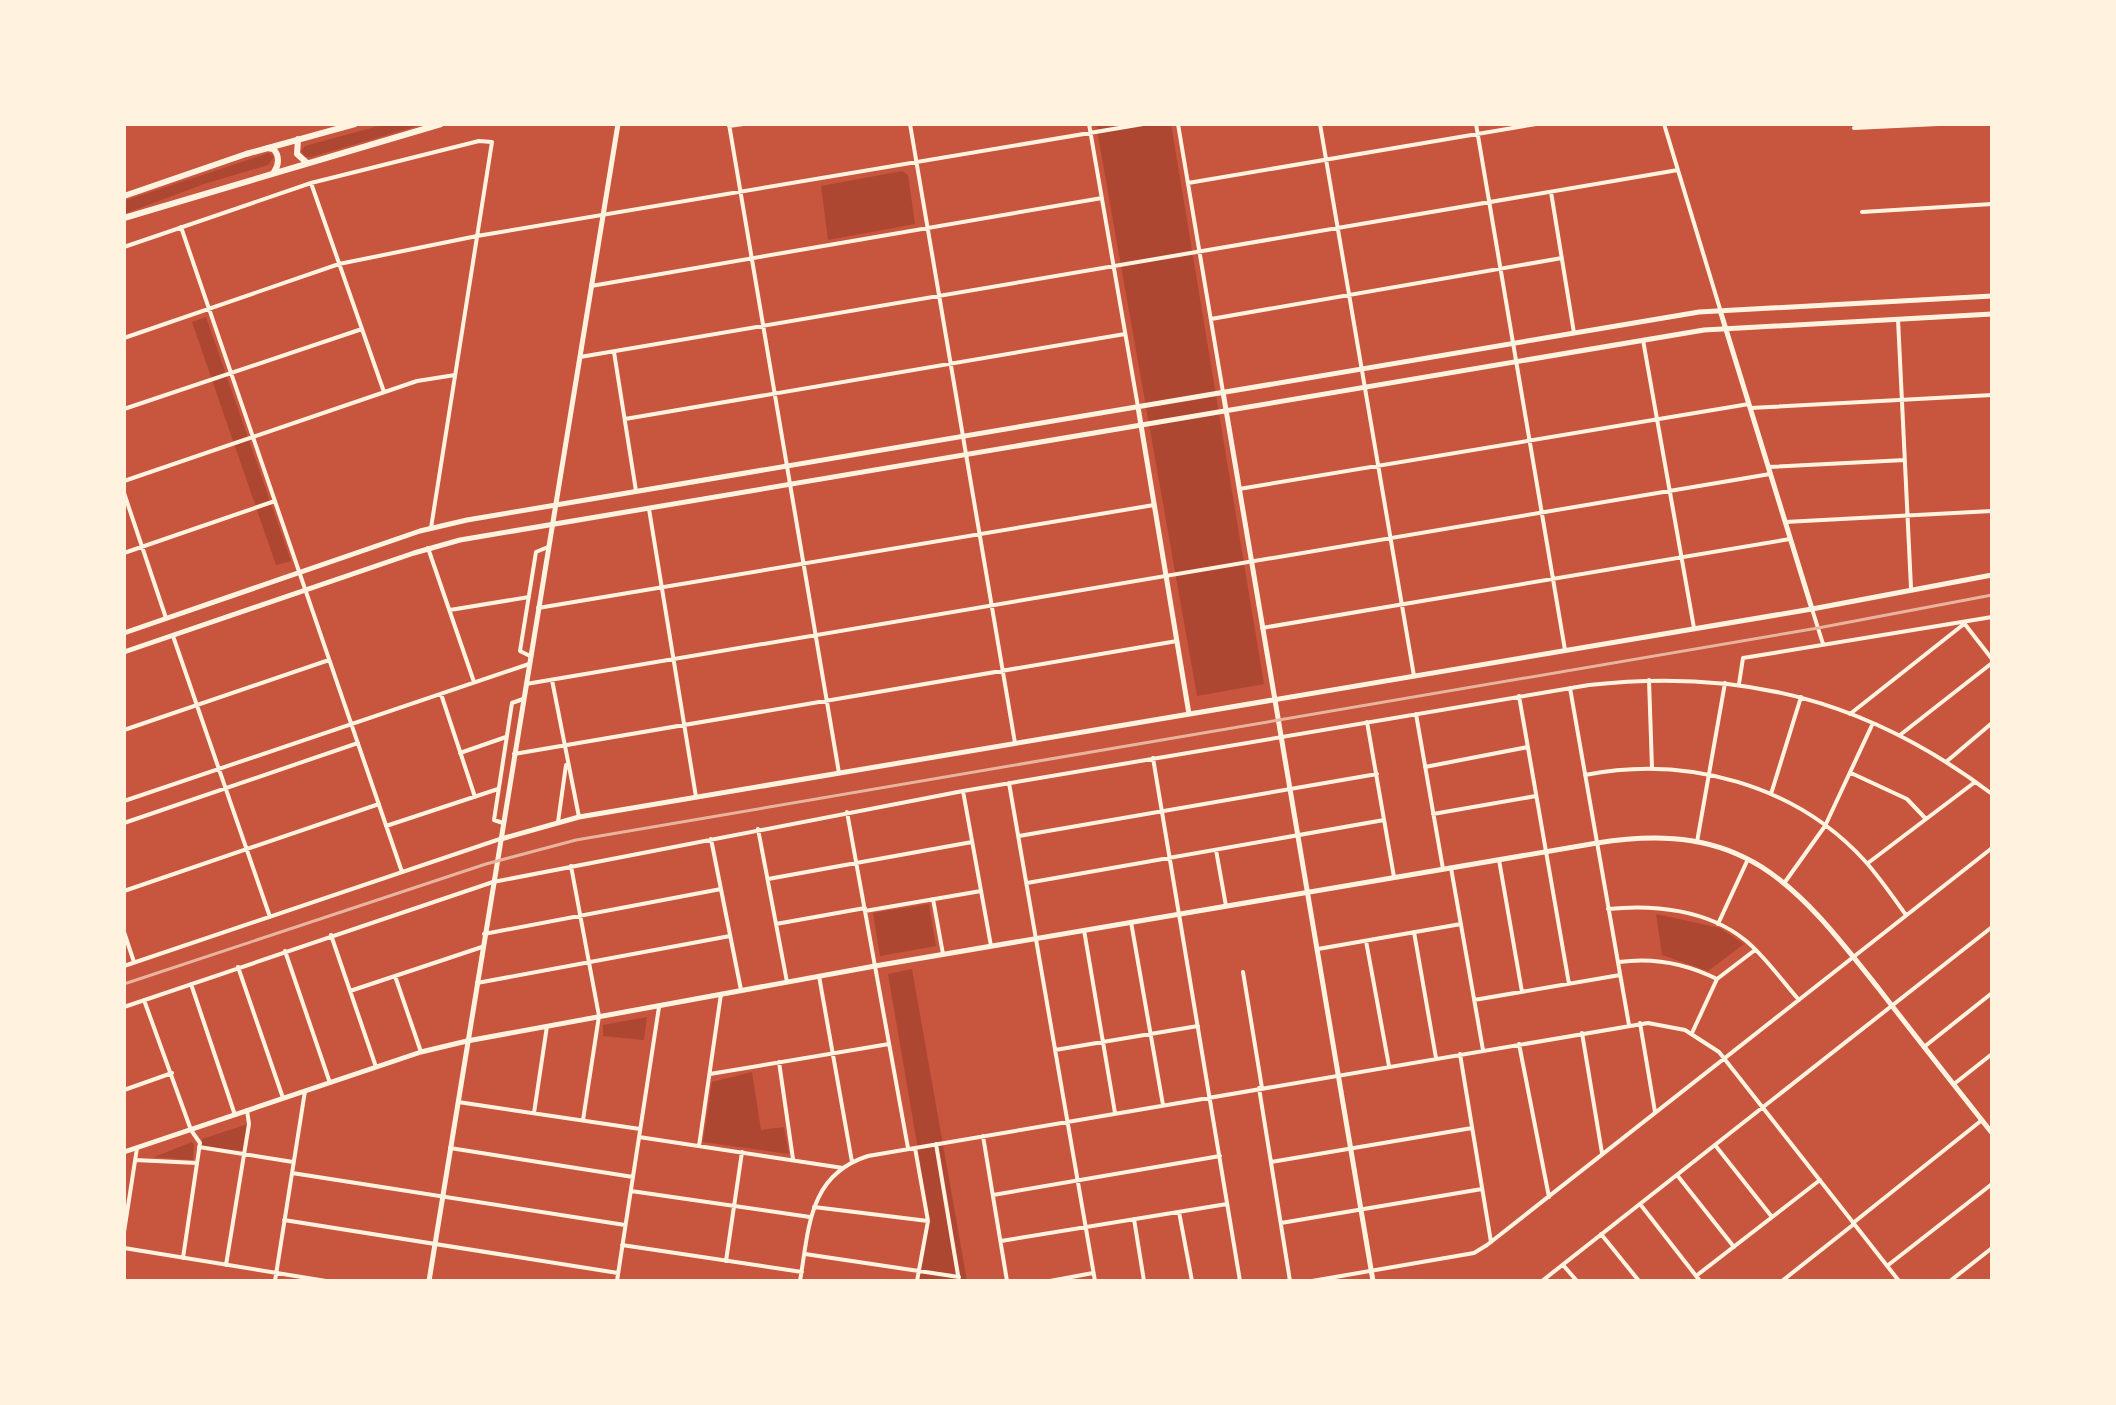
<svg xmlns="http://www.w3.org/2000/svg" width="2116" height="1405" viewBox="0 0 2116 1405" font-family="'Roboto Condensed',sans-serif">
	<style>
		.green { fill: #ae4732 }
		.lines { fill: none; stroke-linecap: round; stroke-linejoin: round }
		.minor { stroke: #fff3e0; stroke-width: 4 }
		.tertiary { stroke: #fff3e0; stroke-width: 5 }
		.secondary { stroke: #fff3e0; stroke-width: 5 }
		.trunk { stroke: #fff3e0; stroke-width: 6 }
		.rail { stroke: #e9b49f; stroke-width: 3 }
	</style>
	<rect width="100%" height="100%" fill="#c8553d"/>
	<path class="green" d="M 386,124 L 425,124 L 311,157 L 305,157 L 301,151 L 305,146 Z
		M 1096,124 L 1171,124 L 1264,684 L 1197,696 Z
		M 269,153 L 274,157 L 268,165 L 204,184 L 124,214 L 124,201 Z
		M 902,171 L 908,175 L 915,224 L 828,240 L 821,186 Z
		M 206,317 L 291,561 L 276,565 L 192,322 Z
		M 929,904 L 936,946 L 880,956 L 873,913 Z
		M 1656,914 L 1720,928 L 1744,944 L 1708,971 L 1662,955 Z
		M 912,969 L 967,1281 L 919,1281 L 930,1220 L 888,974 Z
		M 647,1017 L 644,1040 L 603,1036 L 603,1025 Z
		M 752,1072 L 761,1130 L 784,1127 L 789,1154 L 703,1142 L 712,1082 Z
		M 248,1124 L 245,1151 L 202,1147 L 202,1139 Z
		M 192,1142 L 194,1145 L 193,1160 L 154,1157 Z"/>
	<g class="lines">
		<path class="minor" d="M 729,124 L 839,773
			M 910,124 L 1015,743
			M 1089,124 L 1138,407
			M 1178,124 L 1223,392
			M 1320,124 L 1414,676
			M 1476,124 L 1565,650
			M 1664,124 L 1720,309
			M 729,126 L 743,124
			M 1854,128 L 1938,124
			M 311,183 L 384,392
			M 1188,183 L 1536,124
			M 1551,192 L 1574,333
			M 1862,212 L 1992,204
			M 181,227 L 402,872
			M 124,247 L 311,183 L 479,141 L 492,142 L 431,528
			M 591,286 L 1102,198
			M 1211,319 L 1562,258
			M 1898,319 L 1911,588
			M 124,338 L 339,264 L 477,236 L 1143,124
			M 1643,340 L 1694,628
			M 614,352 L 636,491
			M 580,357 L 1678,170
			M 1750,408 L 1992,395
			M 124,409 L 362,329
			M 625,419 L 1125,334
			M 1768,467 L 1905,460
			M 124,481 L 417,381 L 455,375
			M 1239,489 L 1749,404
			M 124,493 L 166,618
			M 649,509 L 696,797
			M 1785,522 L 1992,511
			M 428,548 L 474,682
			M 124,553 L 275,501
			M 538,608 L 1154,505
			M 1812,609 L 1823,644
			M 450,610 L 529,597
			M 1964,623 L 1992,659
			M 1262,628 L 1790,539
			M 173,636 L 270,917
			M 530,656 L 520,651 L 536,552 L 548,547
			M 552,680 L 579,817
			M 1649,680 L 1652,768
			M 526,684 L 1770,474
			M 1739,684 L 1743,658 L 1992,617
			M 1570,688 L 1629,1025
			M 441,694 L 475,797
			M 1519,696 L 1569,984
			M 1416,714 L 1443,869
			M 1850,714 L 1964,624
			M 1367,722 L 1394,877
			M 124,730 L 329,660
			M 1900,735 L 1992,663
			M 460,753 L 506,737
			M 514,754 L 1177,641
			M 1153,758 L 1240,1281
			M 1946,762 L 1992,723
			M 1425,767 L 1528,747
			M 1851,773 L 1907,799 L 1926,819
			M 1585,775 C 1686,755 1795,784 1865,861 C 1880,878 1893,897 1906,915
			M 1009,783 L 1095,1281
			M 963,791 L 991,946
			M 1771,794 L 1801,697
			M 124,801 L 529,664
			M 847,812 L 908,1148
			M 1433,814 L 1536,796
			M 558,822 L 566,765
			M 124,823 L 358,743
			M 503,823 L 494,820 L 512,703 L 523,699
			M 386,826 L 498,789
			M 758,829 L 787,982
			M 1019,836 L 1377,774
			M 711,839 L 741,990
			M 1697,842 L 1725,683
			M 1216,850 L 1226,906
			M 1499,860 L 1522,992
			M 1868,863 L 1975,782
			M 571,866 L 599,1016 L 583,1120
			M 1451,868 L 1483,1050
			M 768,879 L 972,842
			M 1785,882 L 1825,826 L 1873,723
			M 1027,883 L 1384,820
			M 124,891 L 379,804
			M 933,899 L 943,954
			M 1608,909 C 1654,904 1708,910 1745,940 C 1765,956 1781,980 1799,1000
			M 865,911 L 981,891
			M 1131,922 L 1163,1105
			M 776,924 L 865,908
			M 1718,924 L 1748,859
			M 1084,930 L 1115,1113
			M 124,932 L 134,962
			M 1414,932 L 1436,1058
			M 484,934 L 721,889
			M 331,935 L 376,1067
			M 1366,941 L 1389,1066
			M 1318,949 L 1461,924
			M 285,951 L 330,1083
			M 1619,962 C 1654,957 1685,963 1717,979
			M 124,966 L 500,839
			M 238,967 L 283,1098
			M 1243,972 L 1262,1088
			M 395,976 L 421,1052
			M 819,976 L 852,1162
			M 477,983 L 730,936
			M 191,984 L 235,1115
			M 350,991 L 482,947
			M 144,1000 L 191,1130 L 200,1143 L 183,1258
			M 1474,1000 L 1620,975
			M 124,1007 L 493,882 L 963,791 L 1589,685 C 1743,668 1868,700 1992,794
			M 1640,1023 L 1655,1112
			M 1582,1033 L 1602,1153
			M 1692,1033 L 1717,979 L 1755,950
			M 1519,1044 L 1549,1197
			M 1924,1047 L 1992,993
			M 1055,1050 L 1198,1026
			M 1460,1054 L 1491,1242
			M 779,1062 L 793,1159
			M 710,1074 L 889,1044
			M 1954,1084 L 1992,1054
			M 1259,1088 L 1290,1281
			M 124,1090 L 172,1073
			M 458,1102 L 640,1129
			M 534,1113 L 547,1026
			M 983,1136 L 1007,1281
			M 639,1137 L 843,1168
			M 936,1144 L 959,1281
			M 1715,1145 L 1772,1217
			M 699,1146 L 721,994
			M 199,1147 L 293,1162
			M 450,1148 L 633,1177
			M 915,1148 L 928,1221 L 917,1281
			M 135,1160 L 197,1163
			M 1271,1162 L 1472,1128
			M 292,1173 L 625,1225
			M 1677,1175 L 1734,1247
			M 631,1191 L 810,1217
			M 993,1195 L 1220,1156
			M 1640,1204 L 1700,1281
			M 814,1207 L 928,1221
			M 1179,1212 L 1192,1281
			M 1134,1219 L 1144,1281
			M 284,1220 L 618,1273
			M 1281,1223 L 1482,1189
			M 1853,1223 L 1982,1120
			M 124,1232 L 137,1148
			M 1601,1234 L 1639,1281
			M 1001,1241 L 1227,1204
			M 622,1245 L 802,1272
			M 124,1248 L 326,1281
			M 805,1254 L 959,1277
			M 726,1261 L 742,1152
			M 226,1265 L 249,1124 L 247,1110
			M 1563,1265 L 1577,1281
			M 1887,1266 L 1992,1184
			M 1696,1276 L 1820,1180
			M 275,1281 L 305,1091
			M 617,1281 L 659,1007
			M 800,1281 C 809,1229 808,1175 868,1156 L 1648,1023 L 1685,1030 L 1719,1052 L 1899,1281
			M 1050,1281 L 1093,1273
			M 1312,1281 L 1474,1253 L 1487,1245 L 1992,848
			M 1542,1281 L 1992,927
			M 1782,1281 L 1854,1224
			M 1950,1281 L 1992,1248"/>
		<path class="tertiary" d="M 1720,310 L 1812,609
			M 1223,392 L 1373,1281
			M 1138,407 L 1189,714
			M 124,633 L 420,531 L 467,520 L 1699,312 L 1992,296
			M 124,652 L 414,553 L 460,540 L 1704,330 L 1992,314
			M 501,839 L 579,817 L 1812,609 L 1992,575
			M 124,1152 L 421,1052 L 467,1041 L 875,966 L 1597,843 C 1745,819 1795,883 1879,989 C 1916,1037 1954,1085 1992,1133"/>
		<path class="secondary" d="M 429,1281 L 618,124"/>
		<path class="trunk" d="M 298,139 L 297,154 L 306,162
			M 267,148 L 273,149 C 280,155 279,165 274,172
			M 124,196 L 246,154 L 355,124
			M 124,218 L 441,124"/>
		<path class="rail" d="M 124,984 L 486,864 L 576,840 L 1818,628 L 1992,595"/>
	</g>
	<rect width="2116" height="1405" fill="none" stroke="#fff3e0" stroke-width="252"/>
</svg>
